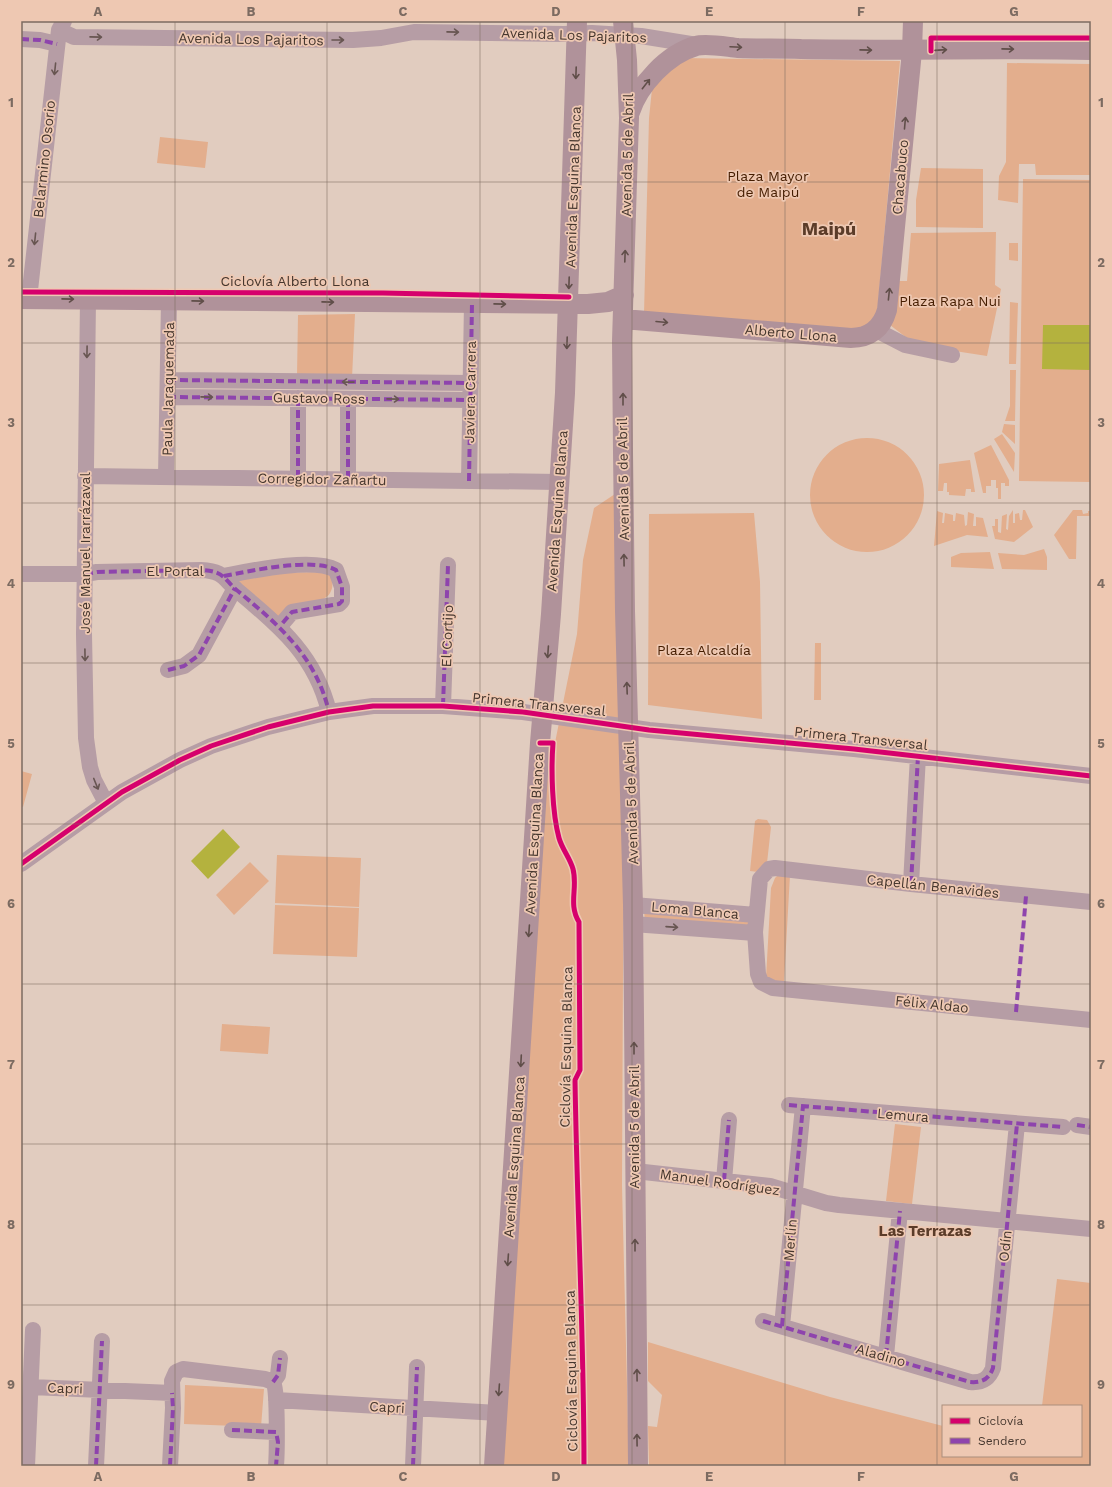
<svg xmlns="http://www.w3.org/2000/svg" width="1112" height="1487" viewBox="0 0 1112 1487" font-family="'Work Sans',sans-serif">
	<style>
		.green { fill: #e3ae8d }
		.water { fill: #b4b23e }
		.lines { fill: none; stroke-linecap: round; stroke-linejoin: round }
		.minor { stroke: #b69da5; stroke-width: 16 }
		.major { stroke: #b0929a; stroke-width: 20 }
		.quiet { stroke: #8e44ad; stroke-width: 4; stroke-dasharray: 8 4; stroke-linecap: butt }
		.cycleway-casing { stroke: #eec8b2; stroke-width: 8 }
		.cycleway { stroke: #d6006c; stroke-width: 5 }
		.oneway { stroke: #685652 }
		.oneway2 { stroke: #604e49 }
		.grid { fill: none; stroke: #7c6b61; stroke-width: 1; stroke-opacity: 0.55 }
		.labels { text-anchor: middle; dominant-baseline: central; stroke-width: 3.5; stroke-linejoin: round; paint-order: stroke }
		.street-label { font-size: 14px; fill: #46372e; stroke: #eec8b2 }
		.park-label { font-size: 14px; fill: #451d00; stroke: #eec8b2 }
		.neighbourhood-label { font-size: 15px; font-weight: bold; fill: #5b3c29; stroke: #eec8b2 }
		.district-label { font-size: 18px; font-weight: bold; fill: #5b3c29; stroke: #eec8b2 }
		.neatline { fill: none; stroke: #7c6b61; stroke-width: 1.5 }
		.grid-label { font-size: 13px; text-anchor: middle; font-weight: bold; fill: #7c6b61 }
	</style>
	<rect width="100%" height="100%" fill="#e1ccbf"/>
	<path class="green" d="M 681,58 L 900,61 L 877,315 L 874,320 L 859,329 L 644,314 L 649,118 L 652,89 Z
		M 1007,63 L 1091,64 L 1091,175 L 1036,175 L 1035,164 L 1019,164 L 1018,203 L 998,200 L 999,176 L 1006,162 Z
		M 160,137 L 208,142 L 205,168 L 157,163 Z
		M 921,168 L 983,169 L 983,228 L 916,227 L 916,200 Z
		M 1023,179 L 1091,180 L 1091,482 L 1019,481 Z
		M 996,232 L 995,285 L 1001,289 L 987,356 L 916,345 L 890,325 L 895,281 L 907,281 L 911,233 Z
		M 1009,243 L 1018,243 L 1018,261 L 1009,260 Z
		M 1010,302 L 1018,303 L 1016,364 L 1009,364 Z
		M 355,314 L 352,378 L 297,376 L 298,315 Z
		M 1010,370 L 1016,370 L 1015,421 L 1005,421 L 1010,406 Z
		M 1004,424 L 1015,425 L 1015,444 L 1002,432 Z
		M 1002,434 L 1015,453 L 1014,472 L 994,439 Z
		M810 495a57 57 0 1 1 114 0a57 57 0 1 1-114 0Z
		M 991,445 L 1009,480 L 1009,486 L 1005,486 L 1005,483 L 1001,483 L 1001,499 L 998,499 L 998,488 L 996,488 L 996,480 L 991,480 L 991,486 L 986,486 L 986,493 L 983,493 L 974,453 Z
		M 970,460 L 975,492 L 971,492 L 971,489 L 966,489 L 965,496 L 949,495 L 949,492 L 947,492 L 947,483 L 944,483 L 943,491 L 938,491 L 939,464 Z
		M 615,494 L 624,755 L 622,1186 L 629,1466 L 501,1466 L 546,787 L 577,634 L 583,560 L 594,508 Z
		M 1013,510 L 1013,523 L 1015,523 L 1015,514 L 1019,513 L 1020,520 L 1022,520 L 1023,510 L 1025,510 L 1033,527 L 1014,542 L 995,539 L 992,526 L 995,526 L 995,519 L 998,519 L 998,532 L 1001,533 L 1002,516 L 1007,514 L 1006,529 L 1008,530 L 1009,516 Z
		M 1073,510 L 1082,510 L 1083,514 L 1088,513 L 1088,511 L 1091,511 L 1091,516 L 1077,516 L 1076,559 L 1069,559 L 1054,535 Z
		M 937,511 L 943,513 L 942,523 L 944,523 L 945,513 L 953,515 L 953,521 L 955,521 L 956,513 L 964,515 L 965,526 L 967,525 L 968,512 L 974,514 L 973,526 L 976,526 L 976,517 L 983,518 L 988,537 L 967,535 L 934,546 Z
		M 754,513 L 760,582 L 762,719 L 648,705 L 649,514 Z
		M 1044,549 L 1047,557 L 1047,570 L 1002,569 L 998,553 L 1024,555 Z
		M 990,552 L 994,569 L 951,567 L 951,557 L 961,553 Z
		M 320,572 L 331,575 C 332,581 334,587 330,593 C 325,603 286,614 275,619 L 233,582 L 270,573 Z
		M 815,643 L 821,643 L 821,700 L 814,700 Z
		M 21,771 L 32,774 L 23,807 L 21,806 Z
		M 758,819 L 767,820 L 771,827 L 767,863 L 758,872 L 750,871 L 755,821 Z
		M 277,855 L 361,858 L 359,907 L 275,903 Z
		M 250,862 L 269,881 L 234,915 L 216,895 Z
		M 779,874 L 790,875 L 784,982 L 770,982 L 766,978 L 771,888 L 775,878 Z
		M 275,905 L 359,908 L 357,957 L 273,954 Z
		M 644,911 L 751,920 L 750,928 L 645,921 Z
		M 222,1024 L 270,1027 L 268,1054 L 220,1051 Z
		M 895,1124 L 921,1127 L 912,1204 L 886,1201 Z
		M 1057,1279 L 1091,1283 L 1091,1466 L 649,1466 L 648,1426 L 657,1427 L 662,1395 L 648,1381 L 648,1342 L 830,1397 L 943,1426 L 943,1456 L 1081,1456 L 1081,1406 L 1042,1406 Z
		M 185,1385 L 264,1389 L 261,1427 L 184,1424 Z"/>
	<path class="water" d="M 1043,325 L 1091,325 L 1091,370 L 1042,369 Z
		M 223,829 L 240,847 L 208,879 L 191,861 Z"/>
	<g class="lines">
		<path class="minor" d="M 59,30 L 74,37 L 353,40 L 381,38 L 414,32 L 564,34 L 592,33 L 641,36 L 697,45
			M 21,39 L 40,40 L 57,44
			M 29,299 L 59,30 L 64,21
			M 88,299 L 84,634 L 86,738 L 90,767 L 94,780 L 106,803
			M 876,330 L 905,345 L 952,355
			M 168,380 L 471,383
			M 168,397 L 470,400
			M 298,398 L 298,479
			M 348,399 L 348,479
			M 85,476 L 559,482
			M 166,477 L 169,300
			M 469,481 L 472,303
			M 21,574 L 85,574 L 97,572 L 201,570 C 225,571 223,579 239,592 C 281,627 316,657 329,712
			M 224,576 C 250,571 313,557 336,570 L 342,587 L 342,601 L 339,604 L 292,612 L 280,626
			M 168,670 L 184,666 L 199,655 L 235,588
			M 443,706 L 448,565
			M 21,864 L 122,792 L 180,760 L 211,746 L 268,727 L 329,712 L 373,706 L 443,706 L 523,712 L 649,730 L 854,749 L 1091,776
			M 911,884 L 918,756
			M 1091,902 L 911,884 L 775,868 L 769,869 L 760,879 L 755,932 L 758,974 L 761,982 L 773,988 L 1091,1020
			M 633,905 L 756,915
			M 633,924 L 755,933
			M 789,1105 L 1063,1127
			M 1077,1125 L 1091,1127
			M 635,1171 L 770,1186 L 826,1203 L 839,1205 L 1091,1229
			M 724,1181 L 729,1120
			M 763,1321 L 970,1382 C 982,1383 989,1379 993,1368 L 1017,1124
			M 782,1326 L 803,1106
			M 886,1356 L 900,1211
			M 273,1382 L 278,1375 L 280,1358
			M 31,1387 L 172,1393
			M 276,1400 L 498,1413
			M 232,1430 L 276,1432
			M 27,1466 L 33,1330
			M 96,1466 L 102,1341
			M 170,1466 L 173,1408 L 172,1381 L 176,1372 L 183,1369 L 265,1379 L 273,1382 C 278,1389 277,1453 276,1466
			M 413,1466 L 417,1367"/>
		<path class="major" d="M 623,21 L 627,60 L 629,118 L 622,341 L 623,452 L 625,611 L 633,905 L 638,1466
			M 630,112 C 639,85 667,54 696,46 C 706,43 727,47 738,48 C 759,49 780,48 801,49 C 898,51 994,48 1091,50
			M 21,299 L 588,304 L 608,302 L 624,295
			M 623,319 L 851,338 C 870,338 882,328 887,310 L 912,51 L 913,21
			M 494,1466 L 540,743 L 551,614 L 565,393 L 577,21"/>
		<path class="quiet" d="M 21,39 L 40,40 L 57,44
			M 168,380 L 471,383
			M 168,397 L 470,400
			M 298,398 L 298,479
			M 348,399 L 348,479
			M 469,481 L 472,303
			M 85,574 L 97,572 L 201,570 C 225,571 223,579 239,592 C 281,627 316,657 329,712
			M 224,576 C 250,571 313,557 336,570 L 342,587 L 342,601 L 339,604 L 292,612 L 280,626
			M 168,670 L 184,666 L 199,655 L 235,588
			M 443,706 L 448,565
			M 911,884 L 918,756
			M 1016,1012 L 1026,896
			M 789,1105 L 1063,1127
			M 1077,1125 L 1091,1127
			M 724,1181 L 729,1120
			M 763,1321 L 970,1382 C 982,1383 989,1379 993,1368 L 1017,1124
			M 782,1326 L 803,1106
			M 886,1356 L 900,1211
			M 273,1382 L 278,1375 L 280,1358
			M 232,1430 L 276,1432 L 278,1442 L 276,1466
			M 96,1466 L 102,1341
			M 170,1466 L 173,1408 L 172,1393
			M 413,1466 L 417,1367"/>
		<g class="cycleway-casing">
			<path id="cycleway" d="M 931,51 L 931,38 L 1091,38
				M 21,292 L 383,293 L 569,297
				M 540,743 L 553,743 C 551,770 552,812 559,838 C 562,849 570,858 573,869 C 578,888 568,904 579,922 L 580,1070 L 575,1080 C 577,1209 584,1337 584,1466
				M 21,864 L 122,792 L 180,760 L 211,746 L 268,727 L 329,712 L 373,706 L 443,706 L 523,712 L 649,730 L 854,749 L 1091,776"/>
		</g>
		<use href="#cycleway" class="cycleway"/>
	</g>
	<defs><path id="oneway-shaft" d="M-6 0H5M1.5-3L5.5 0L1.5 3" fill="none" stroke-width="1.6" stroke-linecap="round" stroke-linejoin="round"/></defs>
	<g class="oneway">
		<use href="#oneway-shaft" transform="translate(453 32) rotate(1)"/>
		<use href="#oneway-shaft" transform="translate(96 37) rotate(1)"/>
		<use href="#oneway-shaft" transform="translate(338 40)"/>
		<use href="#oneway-shaft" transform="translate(55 69) rotate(96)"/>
		<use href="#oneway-shaft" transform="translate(35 239) rotate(96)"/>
		<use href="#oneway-shaft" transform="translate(87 352) rotate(91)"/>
		<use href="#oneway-shaft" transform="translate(348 382) rotate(-179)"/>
		<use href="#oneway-shaft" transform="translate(207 397) rotate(1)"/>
		<use href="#oneway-shaft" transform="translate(393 399) rotate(1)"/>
		<use href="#oneway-shaft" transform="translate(85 655) rotate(89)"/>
		<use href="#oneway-shaft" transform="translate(96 784) rotate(68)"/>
		<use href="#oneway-shaft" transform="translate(672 927) rotate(4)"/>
	</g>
	<g class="oneway2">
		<use href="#oneway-shaft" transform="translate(736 47) rotate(3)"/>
		<use href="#oneway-shaft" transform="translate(1008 49) rotate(1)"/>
		<use href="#oneway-shaft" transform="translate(866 50) rotate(1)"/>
		<use href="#oneway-shaft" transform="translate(941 50) rotate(-4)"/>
		<use href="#oneway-shaft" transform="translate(576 73) rotate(92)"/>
		<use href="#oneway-shaft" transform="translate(646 84) rotate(-52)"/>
		<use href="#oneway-shaft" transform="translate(905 123) rotate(-85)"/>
		<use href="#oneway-shaft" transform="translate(625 256) rotate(-88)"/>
		<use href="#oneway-shaft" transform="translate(569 283) rotate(92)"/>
		<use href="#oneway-shaft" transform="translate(889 294) rotate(-84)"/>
		<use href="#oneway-shaft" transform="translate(68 299) rotate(1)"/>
		<use href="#oneway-shaft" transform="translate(198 301) rotate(1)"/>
		<use href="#oneway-shaft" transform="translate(328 302) rotate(1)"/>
		<use href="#oneway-shaft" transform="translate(500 304) rotate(1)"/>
		<use href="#oneway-shaft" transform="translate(662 322) rotate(5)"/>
		<use href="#oneway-shaft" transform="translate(567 343) rotate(92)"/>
		<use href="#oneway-shaft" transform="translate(623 399) rotate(-90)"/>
		<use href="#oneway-shaft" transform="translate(624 560) rotate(-91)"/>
		<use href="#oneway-shaft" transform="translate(548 652) rotate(94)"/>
		<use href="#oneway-shaft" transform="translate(627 688) rotate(-92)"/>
		<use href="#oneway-shaft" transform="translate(529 931) rotate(94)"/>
		<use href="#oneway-shaft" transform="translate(634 1048) rotate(-90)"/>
		<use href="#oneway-shaft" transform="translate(521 1061) rotate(93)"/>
		<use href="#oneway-shaft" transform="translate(635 1245) rotate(-90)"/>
		<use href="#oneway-shaft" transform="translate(508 1260) rotate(94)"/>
		<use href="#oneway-shaft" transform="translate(637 1375) rotate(-91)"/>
		<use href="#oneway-shaft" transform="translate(499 1390) rotate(94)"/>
		<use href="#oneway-shaft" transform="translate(637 1440) rotate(-91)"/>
	</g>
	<path class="grid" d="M 175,21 L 175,1466M 327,21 L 327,1466M 480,21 L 480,1466M 632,21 L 632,1466M 785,21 L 785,1466M 937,21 L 937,1466M 21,182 L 1091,182M 21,343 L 1091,343M 21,503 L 1091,503M 21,663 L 1091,663M 21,824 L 1091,824M 21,984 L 1091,984M 21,1144 L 1091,1144M 21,1305 L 1091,1305"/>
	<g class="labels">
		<g class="street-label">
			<text transform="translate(574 35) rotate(2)">Avenida Los Pajaritos</text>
			<text transform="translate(251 39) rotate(1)">Avenida Los Pajaritos</text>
			<text transform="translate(627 155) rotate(-89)">Avenida 5 de Abril</text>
			<text transform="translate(44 159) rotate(-84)">Belarmino Osorio</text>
			<text transform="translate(900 177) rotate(-85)">Chacabuco</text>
			<text transform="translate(573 187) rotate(-88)">Avenida Esquina Blanca</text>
			<text x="295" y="281">Ciclovía Alberto Llona</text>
			<text transform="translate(791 333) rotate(5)">Alberto Llona</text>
			<text transform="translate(168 389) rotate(-89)">Paula Jaraquemada</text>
			<text transform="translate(470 392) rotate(-89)">Javiera Carrera</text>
			<text transform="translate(319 398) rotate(1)">Gustavo Ross</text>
			<text transform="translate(322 479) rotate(1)">Corregidor Zañartu</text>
			<text transform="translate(623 479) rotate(-91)">Avenida 5 de Abril</text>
			<text transform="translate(557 511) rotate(-86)">Avenida Esquina Blanca</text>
			<text transform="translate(85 553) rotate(-90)">José Manuel Irarrázaval</text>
			<text x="175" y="571">El Portal</text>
			<text transform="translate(447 636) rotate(-88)">El Cortijo</text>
			<text transform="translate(539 704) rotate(6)">Primera Transversal</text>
			<text transform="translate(861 738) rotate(6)">Primera Transversal</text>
			<text transform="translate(631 803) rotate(-92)">Avenida 5 de Abril</text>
			<text transform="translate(534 834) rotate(-87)">Avenida Esquina Blanca</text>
			<text transform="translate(933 886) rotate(6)">Capellán Benavides</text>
			<text transform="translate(695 910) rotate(5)">Loma Blanca</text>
			<text transform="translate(932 1004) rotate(6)">Félix Aldao</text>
			<text transform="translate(566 1047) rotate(-89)">Ciclovía Esquina Blanca</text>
			<text transform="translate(903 1115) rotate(5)">Lemura</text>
			<text transform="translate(634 1127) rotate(-90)">Avenida 5 de Abril</text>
			<text transform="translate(514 1157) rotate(-86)">Avenida Esquina Blanca</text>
			<text transform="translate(720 1182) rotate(8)">Manuel Rodríguez</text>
			<text transform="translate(790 1240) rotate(-85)">Merlín</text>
			<text transform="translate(1005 1246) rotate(-84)">Odín</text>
			<text transform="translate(881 1355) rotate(16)">Aladino</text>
			<text transform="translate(571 1371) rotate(-91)">Ciclovía Esquina Blanca</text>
			<text transform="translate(65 1388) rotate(2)">Capri</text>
			<text transform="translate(387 1407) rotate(3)">Capri</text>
		</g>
		<g class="park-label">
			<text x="768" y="176">Plaza Mayor<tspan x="768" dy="16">de Maipú</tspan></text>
			<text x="950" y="301">Plaza Rapa Nui</text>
			<text x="704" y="650">Plaza Alcaldía</text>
		</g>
		<g class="neighbourhood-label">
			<text x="925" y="1231">Las Terrazas</text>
		</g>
		<g class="district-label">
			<text x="829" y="228">Maipú</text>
		</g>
	</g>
	<rect width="1112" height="1487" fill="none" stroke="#eec8b2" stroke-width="44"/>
	<rect x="942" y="1405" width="140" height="52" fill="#eec8b2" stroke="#ab8e7d"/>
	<rect x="950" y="1418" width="20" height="6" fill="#d6006c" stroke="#ab8e7d"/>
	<text x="978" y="1425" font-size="12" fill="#46372e">Ciclovía</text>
	<rect x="950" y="1438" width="20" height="6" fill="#8e44ad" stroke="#ab8e7d"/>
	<text x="978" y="1445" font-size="12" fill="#46372e">Sendero</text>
	<rect x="22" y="22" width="1068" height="1443" class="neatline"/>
	<g class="grid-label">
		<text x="98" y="16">A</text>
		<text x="251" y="16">B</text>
		<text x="403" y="16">C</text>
		<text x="556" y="16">D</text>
		<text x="709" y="16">E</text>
		<text x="861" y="16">F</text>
		<text x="1014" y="16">G</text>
		<text x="11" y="107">1</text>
		<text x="1101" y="107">1</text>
		<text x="11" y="267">2</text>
		<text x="1101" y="267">2</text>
		<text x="11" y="427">3</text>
		<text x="1101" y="427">3</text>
		<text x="11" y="588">4</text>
		<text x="1101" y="588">4</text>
		<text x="11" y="748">5</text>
		<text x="1101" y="748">5</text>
		<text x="11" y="908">6</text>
		<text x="1101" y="908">6</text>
		<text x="11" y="1069">7</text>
		<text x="1101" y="1069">7</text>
		<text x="11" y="1229">8</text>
		<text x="1101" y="1229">8</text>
		<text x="11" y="1389">9</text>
		<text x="1101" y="1389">9</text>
		<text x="98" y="1481">A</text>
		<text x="251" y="1481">B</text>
		<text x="403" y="1481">C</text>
		<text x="556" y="1481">D</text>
		<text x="709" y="1481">E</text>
		<text x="861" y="1481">F</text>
		<text x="1014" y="1481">G</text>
	</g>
</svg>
